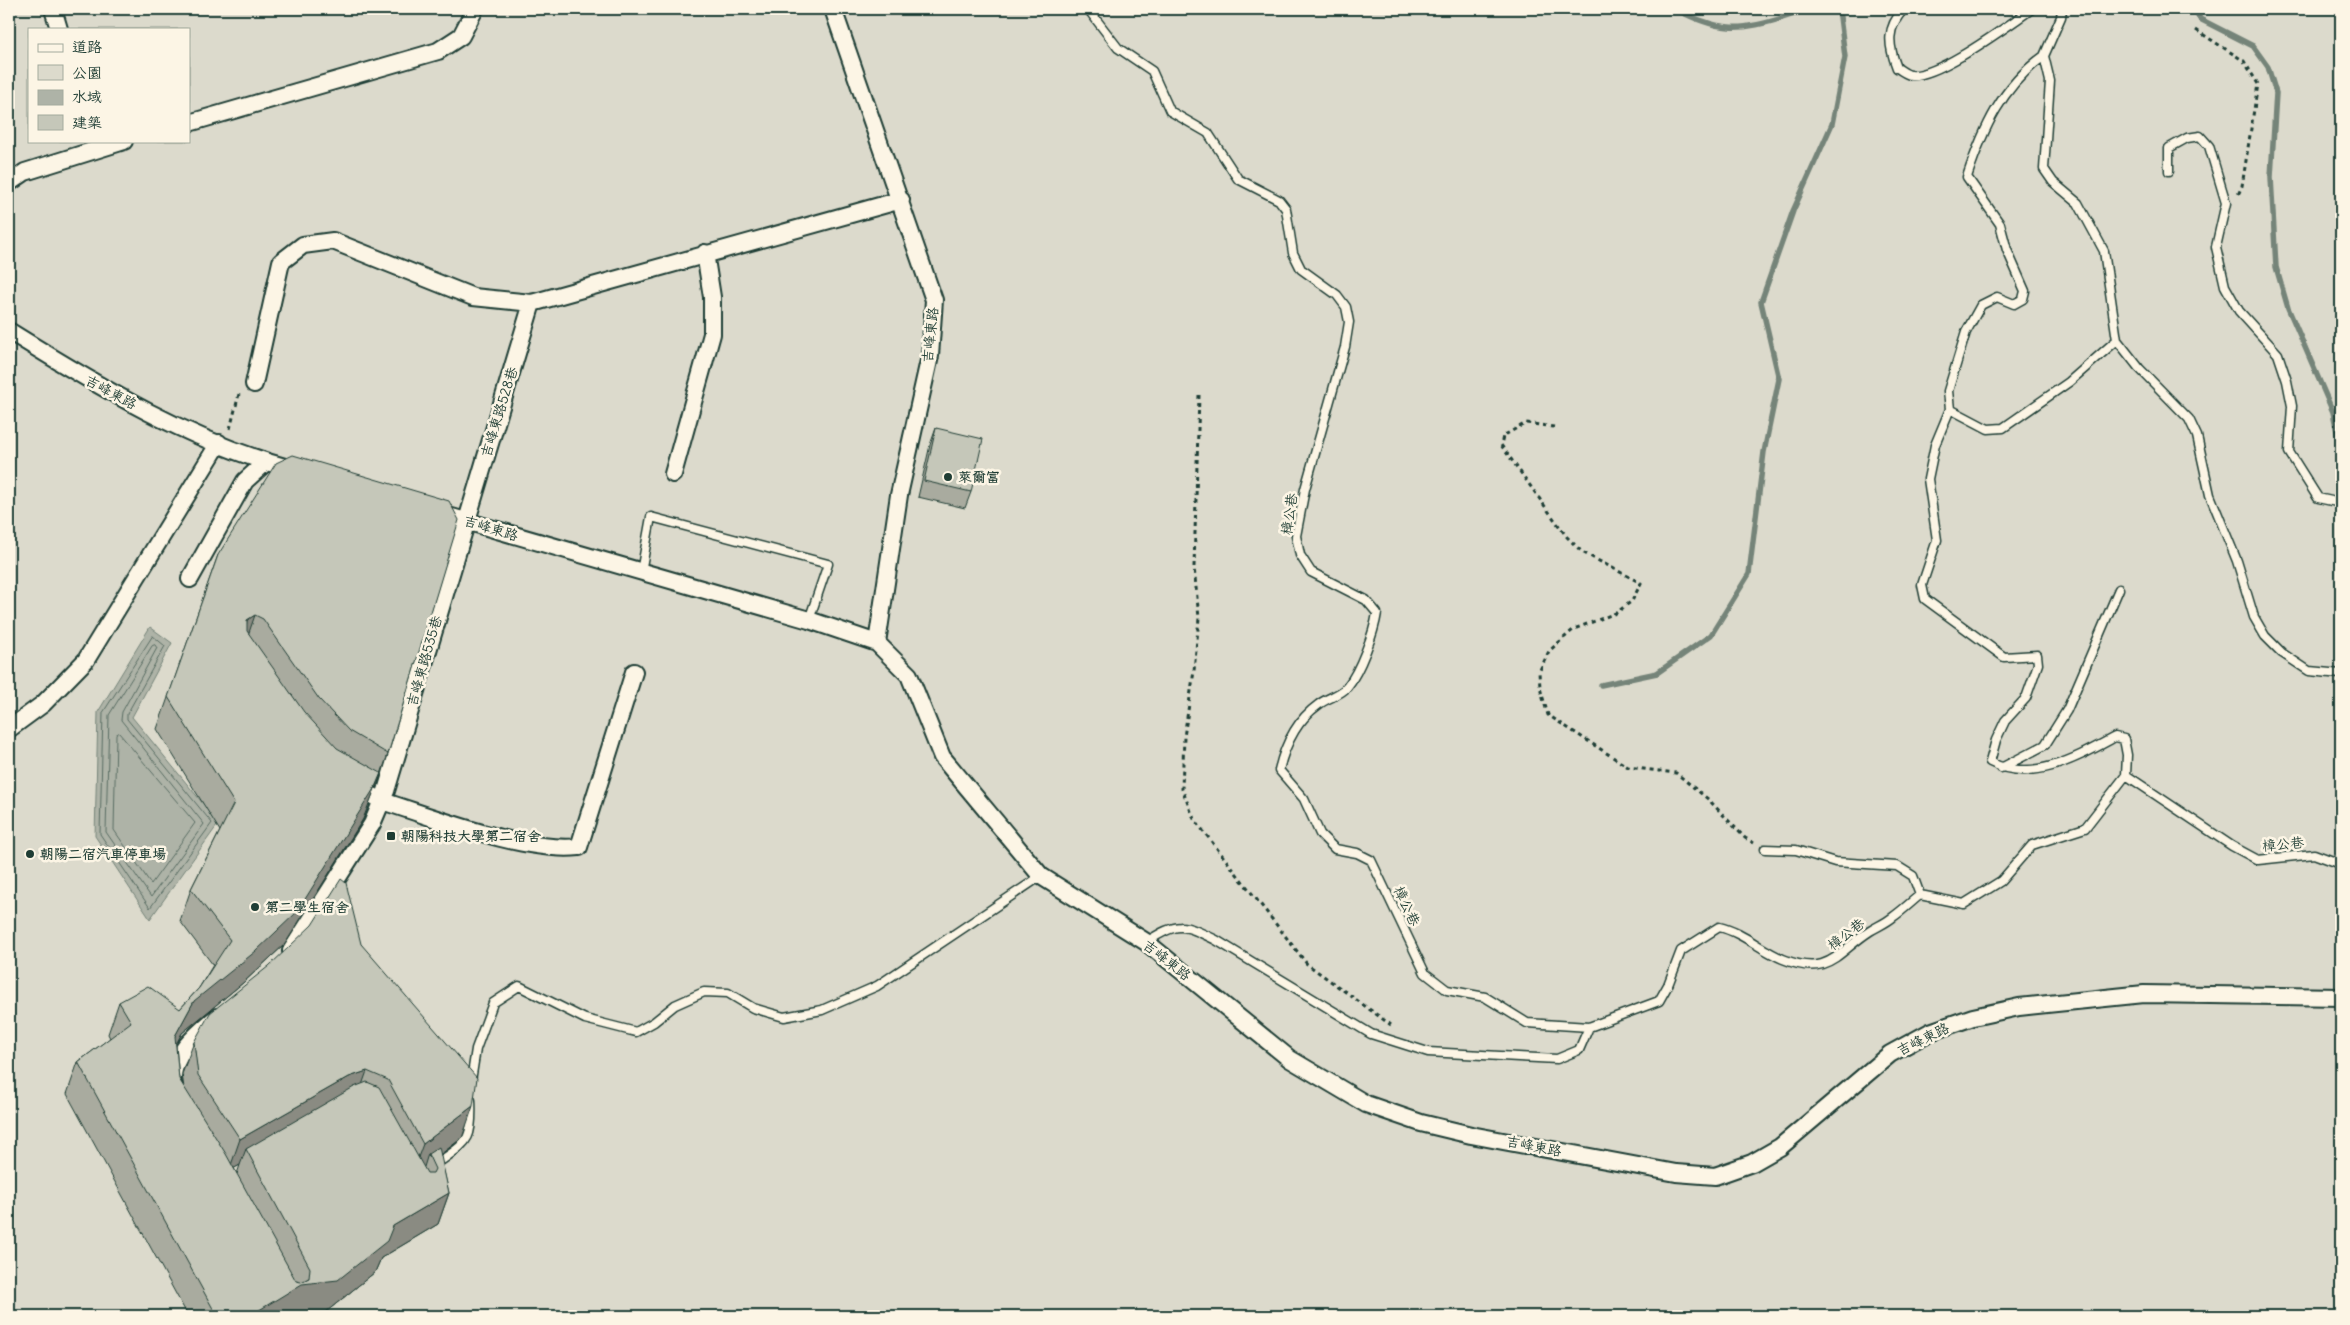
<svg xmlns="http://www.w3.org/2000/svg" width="2350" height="1325" viewBox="0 0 2350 1325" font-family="Delius,'LXGW WenKai TC',sans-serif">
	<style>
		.green { fill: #dcdacc; stroke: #7e8c80; fill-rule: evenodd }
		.water { fill: #aeb3a7; stroke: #758479 }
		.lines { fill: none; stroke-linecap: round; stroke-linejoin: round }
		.shore { stroke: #586c62; stroke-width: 1 }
		.stream { stroke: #758479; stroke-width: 5.5 }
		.lane-casing { stroke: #1f3d34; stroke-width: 11 }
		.street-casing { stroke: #1f3d34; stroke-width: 20 }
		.path { stroke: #1f3d34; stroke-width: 3; stroke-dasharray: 4 4; stroke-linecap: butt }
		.lane { stroke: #fcf5e5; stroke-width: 8 }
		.street { stroke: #fcf5e5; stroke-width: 16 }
		.wall { fill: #a9ab9f; stroke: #1f3d34; fill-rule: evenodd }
		.shaded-wall { fill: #8a8b82; stroke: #1f3d34 }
		.building { fill: #c5c7b9; stroke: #1f3d34 }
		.poi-dot { fill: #1f3d34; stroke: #fcf5e5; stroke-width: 2 }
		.labels { text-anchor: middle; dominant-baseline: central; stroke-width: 5; stroke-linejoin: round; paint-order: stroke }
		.street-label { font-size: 14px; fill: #1f3d34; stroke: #fcf5e5 }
		.poi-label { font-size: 14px; font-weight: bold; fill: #1f3d34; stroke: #fcf5e5; text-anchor: start }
	</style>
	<rect width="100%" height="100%" fill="#fcf5e5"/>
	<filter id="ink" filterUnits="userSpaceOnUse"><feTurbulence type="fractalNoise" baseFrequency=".02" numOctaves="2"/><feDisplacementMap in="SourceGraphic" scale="10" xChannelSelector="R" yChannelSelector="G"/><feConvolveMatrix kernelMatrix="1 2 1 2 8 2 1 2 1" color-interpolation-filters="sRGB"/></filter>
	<g filter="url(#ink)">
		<path class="green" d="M 9,9 L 2341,9 L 2341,1316 L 9,1316 ZM 29,29 L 189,29 L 189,141 L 29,141 Z"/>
		<path class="water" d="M 150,627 L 172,643 L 132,717 L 219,823 L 150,919 L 95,836 L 98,712 Z"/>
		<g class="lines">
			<path class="shore" d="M 153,636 L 165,646 L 127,714 L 127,719 L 212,823 L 150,908 L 100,834 L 103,713 Z
				M 155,645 L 157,648 L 122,712 L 121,720 L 204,824 L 151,897 L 106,832 L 109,715 L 152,646 Z
				M 119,733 L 195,823 L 151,884 L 114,830 L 116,735 Z"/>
			<path class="stream" d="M 1675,9 C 1692,17 1710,26 1729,27 C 1752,29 1787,17 1808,9
				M 2195,9 L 2200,19 L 2253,46 L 2268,67 L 2276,93 L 2271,177 L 2276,267 L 2288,308 L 2333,412 L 2341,451
				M 1601,685 L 1657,673 L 1711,635 L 1749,574 L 1764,452 L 1779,379 L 1761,302 L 1793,211 L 1832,124 L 1845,57 L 1839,9"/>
			<g class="lane-casing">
				<path id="lane" d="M 1088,9 L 1118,48 L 1152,71 L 1170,111 L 1208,133 L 1238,179 L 1279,200 L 1286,209 L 1293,253 L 1301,269 L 1337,295 L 1346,307 L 1349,322 L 1345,347 L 1305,489 L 1296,536 L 1300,555 L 1311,572 L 1366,600 L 1377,613 C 1374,633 1360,671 1347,687 C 1341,695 1326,698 1318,705 C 1297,720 1285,745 1279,770 L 1304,799 L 1320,834 L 1335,849 L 1357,853 L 1371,860 L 1425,973 L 1447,990 L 1485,997 L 1527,1023 L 1589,1027 L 1659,1001 L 1668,985 L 1681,951 L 1719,927 C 1742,932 1761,950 1783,959 C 1829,978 1837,952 1870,931 C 1878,926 1886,923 1893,917 C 1903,910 1911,902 1920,895 L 1964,904 L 2001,881 L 2032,845 L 2085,828 L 2126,775 L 2232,846 L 2258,860 L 2314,854 L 2341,864
					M 1904,9 C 1886,28 1888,45 1897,68 C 1901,70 1907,75 1911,75 C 1938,78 2008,25 2032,9
					M 2062,9 L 2061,17 L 2044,56 L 2050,81 L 2044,169 L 2053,182 L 2078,203 L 2104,251 L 2117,340 L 2139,368 L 2189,419 L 2197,436 L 2210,495 L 2237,561 L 2254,617 L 2265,636 L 2282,653 L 2309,671 L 2341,674
					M 2169,171 L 2169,148 L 2187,138 L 2200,136 L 2209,146 L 2226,203 L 2216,247 L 2225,286 L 2239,311 L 2278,354 L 2287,381 L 2292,406 L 2289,452 L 2318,498 L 2341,503
					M 2117,340 L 2069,382 L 2003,428 L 1988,429 L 1950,409 L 1935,445 L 1928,479 L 1937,540 L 1922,585 L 1925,599 L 2004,657 L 2037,655 L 2038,664 L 2026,698 L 2005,721 L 1996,740 L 1990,762 C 2032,784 2078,757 2115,737 L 2124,739 L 2127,755 L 2126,775
					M 1950,409 L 1948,391 L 1966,332 L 1981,305 L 1997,297 L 2014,304 L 2023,299 L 2025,291 L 2007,250 L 2000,224 L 1967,177 C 1983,129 2002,86 2044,56
					M 641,572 L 651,517 L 828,564 L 809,620
					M 2001,768 L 2045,745 L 2067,710 L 2119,589
					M 1765,849 L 1796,850 L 1835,862 L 1897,866 L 1913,876 L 1920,895
					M 1146,942 C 1179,922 1181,923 1216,940 L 1371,1034 L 1428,1052 L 1557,1059 L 1579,1050 L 1589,1027
					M 471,1081 L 476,1049 L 493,1003 L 519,986 L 585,1019 L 636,1032 L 654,1022 L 675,1005 L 704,992 L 728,993 L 753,1008 L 784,1017 L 822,1010 L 877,986 L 1041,876
					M 434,1166 C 467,1141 473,1144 471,1100"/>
			</g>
			<g class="street-casing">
				<path id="street" d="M 53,9 L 59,29
					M 833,9 L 934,300 L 930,356 L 899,495 L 877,643
					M 189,123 L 438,51 L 461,36 L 475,9
					M 9,183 L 25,172 L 124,141
					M 9,331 C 99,387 192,443 295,470
					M 254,384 L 281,262 L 303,245 L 333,241 L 473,297 L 532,303 L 901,200
					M 673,474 L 712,334 L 712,297 L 705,253
					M 438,513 L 809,620 L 877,643 L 909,675 L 942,757 L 1041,876 L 1146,942 L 1290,1059 L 1366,1104 L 1421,1123 L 1471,1135 L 1676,1173 L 1715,1176 L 1752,1163 L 1780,1147 L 1890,1054 L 1930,1032 L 1973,1017 L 2019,1007 L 2144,994 L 2341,997
					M 190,579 L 245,481 L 266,462
					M 9,729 L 43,704 L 86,660 L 219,443
					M 373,796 L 382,801 C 436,818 525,853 579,847 L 634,672
					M 291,951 L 372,824 L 386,791 L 532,303
					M 173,1083 C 170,1055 198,1033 217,1017"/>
			</g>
			<path class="path" d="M 2196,30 L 2244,61 L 2258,84 L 2242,186 L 2237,197
				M 1199,395 L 1194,567 L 1199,618 L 1194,671 L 1184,737 L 1182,789 L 1194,819 L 1307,964 L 1391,1025
				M 1554,427 L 1526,423 L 1503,436 L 1501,445 L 1567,537 L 1582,552 L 1641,583 L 1632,601 L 1616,613 L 1574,629 L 1549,651 L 1539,672 L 1540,688 L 1548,715 L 1628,767 L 1676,773 L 1709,800 L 1745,838 L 1754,843
				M 230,429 L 239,394"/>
			<use href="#lane" class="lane"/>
			<use href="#street" class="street"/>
		</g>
		<path class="wall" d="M 936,428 L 971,492 L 965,508 L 918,497 L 930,445 Z
			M 218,555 L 388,754 L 377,786 L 376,786 L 363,819 L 285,944 L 244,982 L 182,1033 L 176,1045 L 179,1079 L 184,1088 L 182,1074 L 194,1042 L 361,944 L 462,1138 L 440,1154 L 449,1193 L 438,1224 L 381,1258 L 375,1272 L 326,1312 L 290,1316 L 188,1316 L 67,1094 L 78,1062 L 110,1038 L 108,1034 L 119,1002 L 180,1009 L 199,988 L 213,965 L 180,921 L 191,889 L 220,831 L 157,729 ZM 240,1165 L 237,1174 L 234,1168 Z"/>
		<path class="shaded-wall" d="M 255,615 L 244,647 L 247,620 Z
			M 381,773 L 363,819 L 285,944 L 244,982 L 182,1033 L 163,1068 L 175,1036 L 194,1001 Z
			M 367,1071 L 356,1102 L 246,1149 L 240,1165 L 229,1171 L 240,1139 L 349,1077 Z
			M 473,1106 L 462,1138 L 432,1161 L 428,1154 L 424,1167 L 411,1176 L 423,1144 Z
			M 449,1193 L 438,1224 L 381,1258 L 375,1272 L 326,1312 L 290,1316 L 247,1316 L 393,1226 Z"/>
		<path class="building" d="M 936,428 L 983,439 L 971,492 L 924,481 Z
			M 293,455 L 449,501 L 459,520 L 388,754 L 349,731 L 319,699 L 263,619 L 255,615 L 247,620 L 247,631 L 304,712 L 337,748 L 381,773 L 375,787 L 297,912 L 256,951 L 194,1001 L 175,1036 L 179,1079 L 226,1154 L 296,1281 L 301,1282 L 309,1278 L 310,1268 L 246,1149 L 354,1087 L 367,1082 L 379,1087 L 427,1173 L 433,1173 L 435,1169 L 428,1154 L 439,1147 L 449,1193 L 393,1226 L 387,1241 L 338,1280 L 302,1284 L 256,1312 L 247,1316 L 217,1316 L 78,1062 L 131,1022 L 119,1002 L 148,986 L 180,1009 L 199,988 L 230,940 L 191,889 L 234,803 L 168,697 L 218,555 L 276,463 Z
			M 341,879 L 346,883 L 361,944 L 477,1078 L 473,1106 L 423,1144 L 388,1080 L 367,1071 L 349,1077 L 240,1139 L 198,1075 L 194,1042 L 210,1013 L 269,966 L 312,925 Z"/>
	</g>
	<g class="poi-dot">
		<circle cx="948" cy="477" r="5"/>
		<rect x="386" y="831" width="10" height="10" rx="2.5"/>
		<circle cx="30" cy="854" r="5"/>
		<circle cx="255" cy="907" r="5"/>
	</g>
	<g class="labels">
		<g class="street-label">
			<text transform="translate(930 335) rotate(-84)">吉峰東路</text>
			<text transform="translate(111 392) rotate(28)">吉峰東路</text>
			<text transform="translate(499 412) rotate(-73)">吉峰東路528巷</text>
			<text transform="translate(1289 514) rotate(-82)">樟公巷</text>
			<text transform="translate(491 528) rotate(17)">吉峰東路</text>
			<text transform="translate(424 661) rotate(-74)">吉峰東路535巷</text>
			<text transform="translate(2283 844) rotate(-5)">樟公巷</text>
			<text transform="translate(1407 906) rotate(65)">樟公巷</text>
			<text transform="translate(1846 934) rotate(-37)">樟公巷</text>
			<text transform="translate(1167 960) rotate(38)">吉峰東路</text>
			<text transform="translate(1923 1039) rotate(-26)">吉峰東路</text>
			<text transform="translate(1534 1146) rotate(11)">吉峰東路</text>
		</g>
		<g class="poi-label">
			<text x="958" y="477">萊爾富</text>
			<text x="401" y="836">朝陽科技大學第二宿舍</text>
			<text x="40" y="854">朝陽二宿汽車停車場</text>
			<text x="265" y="907">第二學生宿舍</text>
		</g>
	</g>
	<rect width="2350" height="1325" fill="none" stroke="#fcf5e5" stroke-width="30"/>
	<rect x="15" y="15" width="2320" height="1295" fill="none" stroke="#1f3d34" stroke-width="2" filter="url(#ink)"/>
	<rect x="28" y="28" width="162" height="115" fill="#fcf5e5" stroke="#a4ab9e"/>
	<rect x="38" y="44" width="25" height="8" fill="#fcf5e5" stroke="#a4ab9e"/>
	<text x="72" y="52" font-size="15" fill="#1f3d34">道路</text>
	<rect x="38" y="65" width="25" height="15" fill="#dcdacc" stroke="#a4ab9e"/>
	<text x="72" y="78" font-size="15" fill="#1f3d34">公園</text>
	<rect x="38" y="90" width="25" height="15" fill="#aeb3a7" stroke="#a4ab9e"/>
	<text x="72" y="102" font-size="15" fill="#1f3d34">水域</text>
	<rect x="38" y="115" width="25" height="15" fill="#c5c7b9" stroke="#a4ab9e"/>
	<text x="72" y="128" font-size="15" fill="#1f3d34">建築</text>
</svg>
